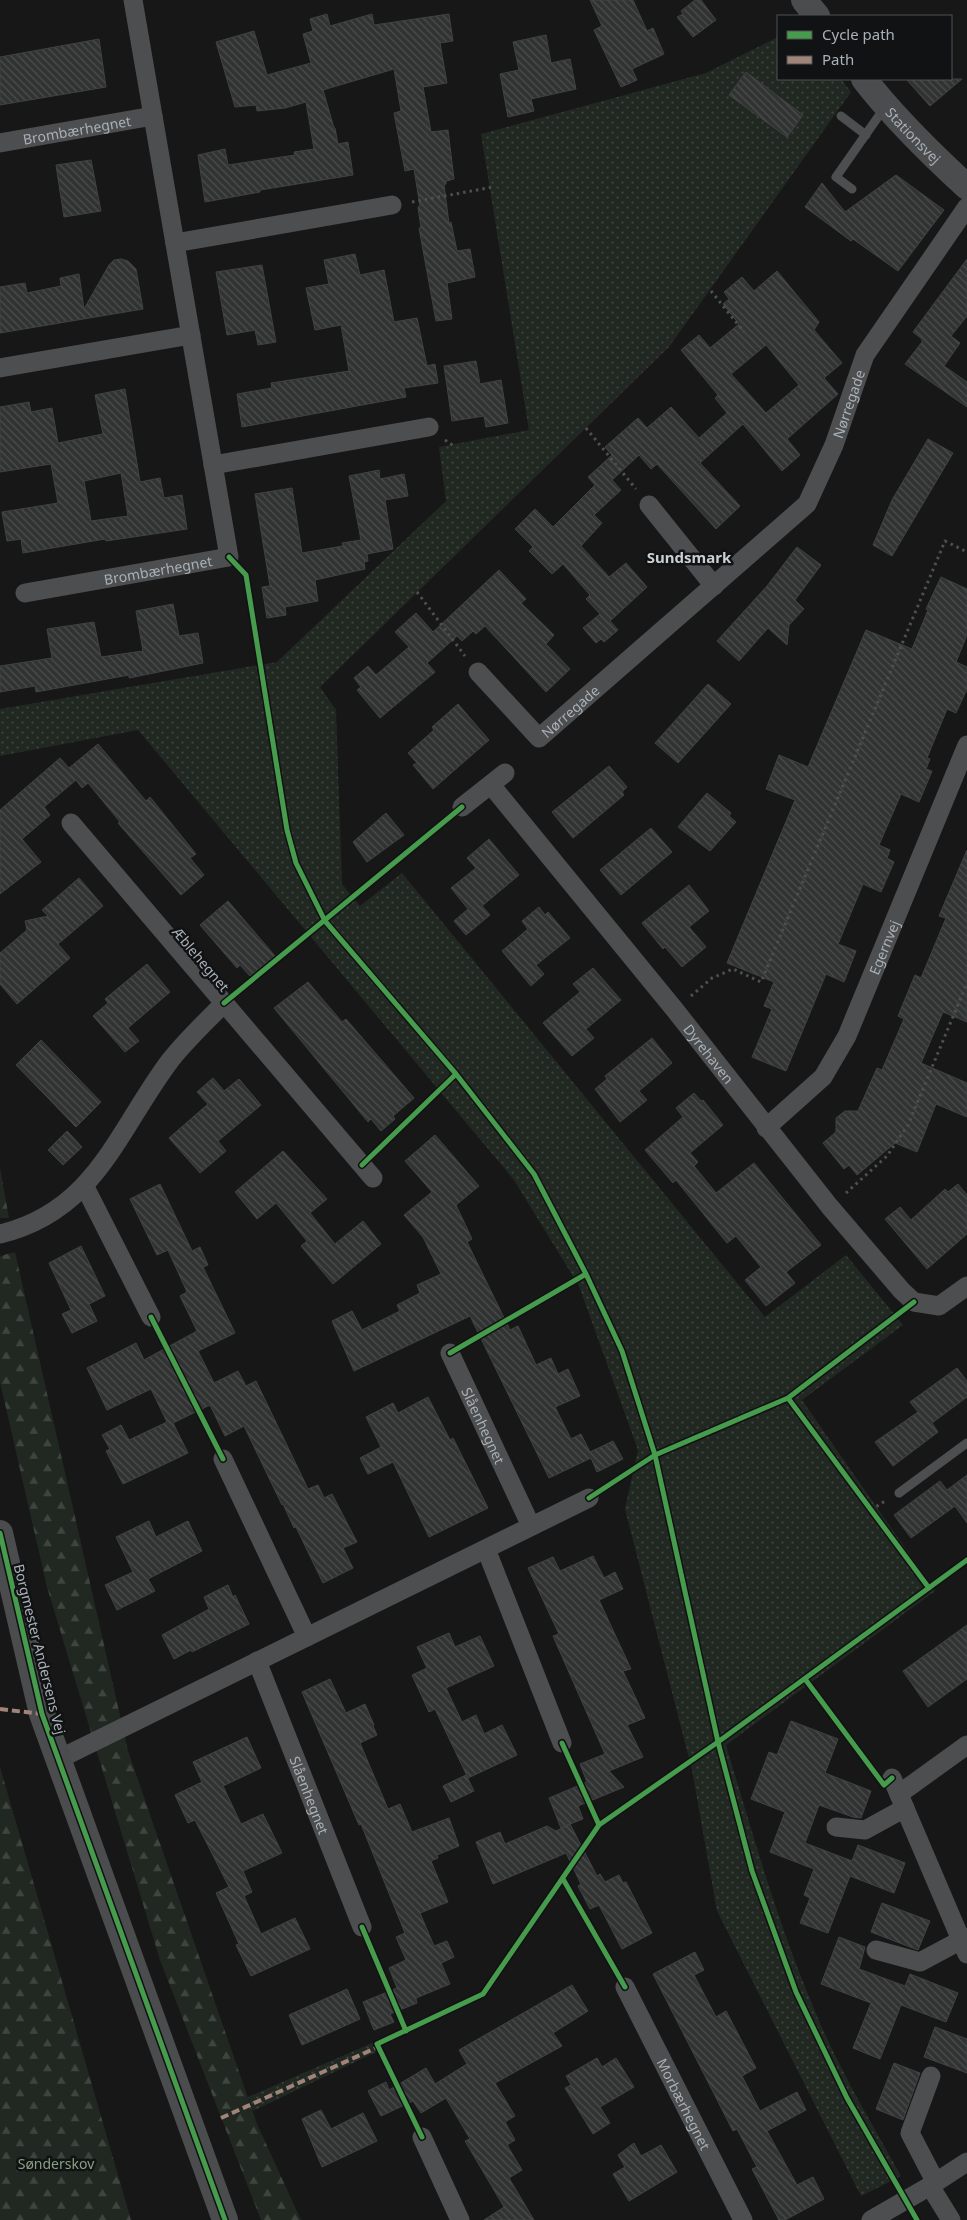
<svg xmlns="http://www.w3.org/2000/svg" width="967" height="2220" viewBox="0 0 967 2220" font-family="'Noto Sans',sans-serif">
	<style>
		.grass { fill: url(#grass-dots) }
		.forest { fill: url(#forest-firs) }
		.building { fill: url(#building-back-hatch); stroke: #3f4243; fill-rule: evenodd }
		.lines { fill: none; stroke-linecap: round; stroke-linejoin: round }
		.path { stroke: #4d4f51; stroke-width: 3; stroke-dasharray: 2.5 4; stroke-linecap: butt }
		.lane { stroke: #4c4e50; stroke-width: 9 }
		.street { stroke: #4c4e50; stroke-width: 19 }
		.secondary { stroke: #4b4c4e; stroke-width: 26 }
		.quiet { stroke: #a18479; stroke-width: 4; stroke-dasharray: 8 4; stroke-linecap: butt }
		.cycleway-casing { stroke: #111213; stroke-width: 8 }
		.cycleway { stroke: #469c4c; stroke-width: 5 }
		.labels { text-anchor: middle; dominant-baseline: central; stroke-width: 5; stroke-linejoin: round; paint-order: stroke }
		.street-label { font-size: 14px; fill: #a9b1b7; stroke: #111213 }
		.park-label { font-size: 14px; fill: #87a181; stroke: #111213 }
		.neighbourhood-label { font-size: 15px; font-weight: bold; fill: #cacfd4; stroke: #111213 }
	</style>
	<defs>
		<pattern id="grass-dots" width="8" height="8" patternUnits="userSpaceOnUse" patternTransform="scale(1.25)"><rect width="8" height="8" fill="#212821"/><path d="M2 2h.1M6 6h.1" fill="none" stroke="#3e453f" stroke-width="1.8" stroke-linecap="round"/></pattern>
		<pattern id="forest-firs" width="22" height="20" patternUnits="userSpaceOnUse" patternTransform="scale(1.25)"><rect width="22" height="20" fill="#212821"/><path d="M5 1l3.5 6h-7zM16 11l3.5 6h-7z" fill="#3e453f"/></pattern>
		<pattern id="building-back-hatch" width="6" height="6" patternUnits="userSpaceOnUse" patternTransform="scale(1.25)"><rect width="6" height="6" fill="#313232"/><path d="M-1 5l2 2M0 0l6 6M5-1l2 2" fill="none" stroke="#4c4d4d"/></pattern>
	</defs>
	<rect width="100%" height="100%" fill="#171717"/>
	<path class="grass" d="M 778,37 L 778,79 L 841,79 L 851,92 L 669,347 L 320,687 L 336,710 L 342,884 L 360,906 L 402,873 L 765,1317 L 846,1255 L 903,1325 L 802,1400 L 935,1591 L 726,1745 C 752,1832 777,1920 812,2004 C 836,2064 870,2120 901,2176 L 861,2196 L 717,1911 L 692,1770 L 625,1509 L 638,1450 L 579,1286 L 514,1180 L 138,730 L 0,756 L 0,709 L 277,662 L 446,501 L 439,447 L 529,430 L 481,134 L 706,73 Z
		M 372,2043 L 376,2052 L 253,2111 L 248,2097 Z"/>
	<path class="forest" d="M 0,1168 L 9,1218 L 0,1218 Z
		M 15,1252 L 128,1751 L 257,2124 L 301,2220 L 261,2220 L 160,1960 L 47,1587 L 0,1382 L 0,1256 Z
		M 0,1767 L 131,2220 L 0,2220 Z"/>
	<path class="building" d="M 590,0 L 633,0 L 647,31 L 653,28 L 664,54 L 632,69 L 637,80 L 621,87 L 594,30 L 602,26 Z
		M 695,0 L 701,0 L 716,20 L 693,37 L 677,17 L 683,14 L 681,11 Z
		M 327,14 L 330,26 L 372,14 L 374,25 L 449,14 L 453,41 L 440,43 L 447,83 L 423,87 L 431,132 L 448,130 L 454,179 L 446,181 L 446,184 L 444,185 L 449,223 L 451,222 L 457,251 L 470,249 L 475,277 L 447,283 L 452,319 L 436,321 L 419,228 L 421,228 L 418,207 L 420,206 L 414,169 L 405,171 L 394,113 L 401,111 L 394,69 L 323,90 L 334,128 L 335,128 L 338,144 L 348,142 L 353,175 L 260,190 L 260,192 L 205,202 L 198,155 L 225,149 L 228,165 L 295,155 L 294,152 L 314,149 L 306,102 L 285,108 L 257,111 L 256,105 L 235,107 L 216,42 L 254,31 L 267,75 L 311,63 L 303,34 L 313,31 L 310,19 Z
		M 546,35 L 551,63 L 570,59 L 576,89 L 531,99 L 534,111 L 508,117 L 500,74 L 519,70 L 513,42 Z
		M 99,39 L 106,87 L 0,105 L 0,57 Z
		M 746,72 L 803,115 L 787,137 L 729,95 Z
		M 906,79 L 962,79 L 930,106 Z
		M 91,160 L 101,211 L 64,217 L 56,165 Z
		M 896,175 L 944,210 L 898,271 L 853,239 L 851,241 L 805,207 L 822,183 L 845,212 Z
		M 355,254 L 360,275 L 384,270 L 394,322 L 417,318 L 427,366 L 435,364 L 438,383 L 404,388 L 406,397 L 242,427 L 237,394 L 272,388 L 271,383 L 349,371 L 341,325 L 315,330 L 306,288 L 329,284 L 324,260 Z
		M 121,259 L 128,261 L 136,269 L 143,309 L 0,333 L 0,287 L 25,283 L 27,293 L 61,286 L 60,278 L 79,274 L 84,309 L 109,265 L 114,260 Z
		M 967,259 L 967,316 L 951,336 L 960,343 L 944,366 L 967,382 L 967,407 L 905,364 L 922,342 L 922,339 L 913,332 Z
		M 262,265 L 276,342 L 258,345 L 255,330 L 227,335 L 216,272 Z
		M 777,271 L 819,322 L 814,330 L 842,363 L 824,378 L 838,394 L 787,439 L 800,455 L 782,471 L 743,424 L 700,463 L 740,506 L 716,529 L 657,464 L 651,469 L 639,455 L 612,480 L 621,490 L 594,515 L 602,523 L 581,546 L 609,577 L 626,563 L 647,587 L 610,621 L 618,630 L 604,642 L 601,639 L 596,643 L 583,628 L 600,614 L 586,599 L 590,595 L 563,564 L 552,574 L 529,551 L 533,547 L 515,529 L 535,509 L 553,527 L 595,485 L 588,477 L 612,455 L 605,447 L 638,418 L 647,428 L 671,407 L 699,438 L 727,413 L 715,398 L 718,395 L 681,350 L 699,335 L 710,348 L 739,324 L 723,304 L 729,299 L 724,292 L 742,277 L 754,291 ZM 766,345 L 799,385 L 766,413 L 731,374 Z
		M 476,361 L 480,384 L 501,380 L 508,423 L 486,427 L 484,416 L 452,421 L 444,366 Z
		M 125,389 L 140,482 L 160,478 L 164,498 L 182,495 L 187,529 L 106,541 L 105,539 L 23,553 L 21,539 L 7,541 L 2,512 L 58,503 L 51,464 L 0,472 L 0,407 L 29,402 L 31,412 L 52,408 L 58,443 L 103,434 L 95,395 ZM 121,473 L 128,516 L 91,521 L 84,481 Z
		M 928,439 L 953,453 L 892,556 L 873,545 L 892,500 Z
		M 379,470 L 380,479 L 404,474 L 408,496 L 385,500 L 393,549 L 367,554 L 368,561 L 364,562 L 365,569 L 315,580 L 318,601 L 285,607 L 286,615 L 267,618 L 262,587 L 270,586 L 255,494 L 292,488 L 302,553 L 343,546 L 342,543 L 361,540 L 349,476 Z
		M 797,547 L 821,565 L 795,600 L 804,609 L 789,625 L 787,645 L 768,628 L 739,661 L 717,641 L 767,586 Z
		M 499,570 L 526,599 L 521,603 L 554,635 L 546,644 L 570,669 L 546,692 L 485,626 L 476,634 L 473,631 L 462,641 L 457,636 L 427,663 L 435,672 L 380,718 L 357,690 L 361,687 L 354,678 L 368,666 L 376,675 L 409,647 L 395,632 L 416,613 L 433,632 Z
		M 941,577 L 967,589 L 967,635 L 956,662 L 967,667 L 967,689 L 956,713 L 947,709 L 927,758 L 930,759 L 926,769 L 932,771 L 919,802 L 901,794 L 879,845 L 890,850 L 887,858 L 894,862 L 881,892 L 863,884 L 838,944 L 856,951 L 844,982 L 826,974 L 786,1071 L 752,1057 L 772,1009 L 764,1006 L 774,982 L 727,963 L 795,800 L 766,789 L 779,755 L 808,767 L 866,630 L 912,649 L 928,610 L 926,609 Z
		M 173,604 L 179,636 L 198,633 L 203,663 L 129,678 L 129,675 L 36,692 L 35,686 L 0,692 L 0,666 L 52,658 L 47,629 L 94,622 L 101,657 L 143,651 L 136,611 Z
		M 708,684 L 731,704 L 678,763 L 655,743 Z
		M 458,704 L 489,740 L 433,789 L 413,765 L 417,763 L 408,753 L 434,730 L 432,727 Z
		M 98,744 L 146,801 L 150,797 L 196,854 L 190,858 L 204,875 L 181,895 L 118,823 L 120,822 L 88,783 L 82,788 L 76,780 L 44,807 L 50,815 L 22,839 L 41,862 L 0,894 L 0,810 L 60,758 L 69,768 Z
		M 609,766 L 627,787 L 622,792 L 624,795 L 573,838 L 552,812 Z
		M 707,793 L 731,813 L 729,816 L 736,822 L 710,851 L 678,827 Z
		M 386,813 L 404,835 L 367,862 L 353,842 Z
		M 651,828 L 672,852 L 621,895 L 600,870 Z
		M 489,839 L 519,875 L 482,906 L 490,915 L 466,935 L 454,921 L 468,909 L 451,888 L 476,868 L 467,858 Z
		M 967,850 L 967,1022 L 943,1012 L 921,1063 L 967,1083 L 967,1117 L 936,1104 L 917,1152 L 895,1143 L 857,1175 L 849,1165 L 844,1169 L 823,1143 L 836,1132 L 836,1118 L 845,1111 L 858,1111 L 877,1068 L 882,1070 L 904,1019 L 898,1016 L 915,975 L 921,978 L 946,918 L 939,916 Z
		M 79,878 L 103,906 L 58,944 L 70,958 L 17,1004 L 0,984 L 0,953 L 27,930 L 25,921 L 48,916 L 42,910 Z
		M 689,885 L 709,911 L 689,927 L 706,947 L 682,967 L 665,947 L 663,949 L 642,923 Z
		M 228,901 L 275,956 L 250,976 L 240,965 L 237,968 L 200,925 Z
		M 539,907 L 545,915 L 548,912 L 570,938 L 536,965 L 544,974 L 531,986 L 502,951 L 528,929 L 522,921 Z
		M 147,964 L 170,992 L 128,1028 L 139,1041 L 125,1052 L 93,1016 L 108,1003 L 105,999 Z
		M 593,968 L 621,1000 L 586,1029 L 594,1038 L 572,1056 L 543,1023 L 580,992 L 573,984 Z
		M 308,982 L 342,1022 L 346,1019 L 414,1098 L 393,1116 L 395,1119 L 381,1131 L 371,1119 L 368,1122 L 274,1008 Z
		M 652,1038 L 672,1063 L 639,1091 L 647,1100 L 620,1122 L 595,1089 L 607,1079 L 605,1076 Z
		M 41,1040 L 101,1102 L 76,1127 L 16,1065 Z
		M 213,1078 L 224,1091 L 239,1079 L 261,1105 L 218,1141 L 226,1151 L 200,1173 L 169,1138 L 208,1104 L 197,1092 Z
		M 694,1093 L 701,1101 L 703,1100 L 723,1125 L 690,1153 L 698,1162 L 694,1166 L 716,1193 L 754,1163 L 821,1245 L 786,1272 L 795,1283 L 766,1306 L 745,1280 L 761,1267 L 736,1236 L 727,1243 L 676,1180 L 673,1183 L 645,1150 L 683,1117 L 676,1108 Z
		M 67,1131 L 82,1147 L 63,1165 L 48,1150 Z
		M 435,1135 L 479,1186 L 456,1205 L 472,1239 L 467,1242 L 510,1330 L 518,1326 L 536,1365 L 551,1358 L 558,1374 L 568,1369 L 580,1396 L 555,1407 L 571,1439 L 581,1434 L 590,1452 L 613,1441 L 623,1459 L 597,1472 L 591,1458 L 549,1478 L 470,1316 L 354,1371 L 332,1321 L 352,1311 L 362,1330 L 400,1311 L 397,1305 L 420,1293 L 417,1285 L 441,1274 L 423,1237 L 404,1215 L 432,1192 L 405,1161 Z
		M 283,1151 L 327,1199 L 310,1213 L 335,1244 L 363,1221 L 381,1244 L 333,1284 L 301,1246 L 307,1241 L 276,1203 L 257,1219 L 235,1192 Z
		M 160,1184 L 192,1251 L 200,1247 L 208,1265 L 203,1267 L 235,1333 L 198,1351 L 214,1383 L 238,1371 L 246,1386 L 256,1381 L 308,1489 L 318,1485 L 324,1498 L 332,1494 L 357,1542 L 343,1548 L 353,1568 L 323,1583 L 296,1527 L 294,1528 L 283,1504 L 282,1505 L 244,1426 L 225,1436 L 210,1405 L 173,1423 L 188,1453 L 123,1484 L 106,1451 L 110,1449 L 102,1435 L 121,1425 L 129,1440 L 167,1422 L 151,1389 L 107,1410 L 87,1368 L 136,1343 L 144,1360 L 197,1331 L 180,1296 L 187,1292 L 168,1250 L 157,1255 L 130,1199 Z
		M 958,1184 L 967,1195 L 967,1234 L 927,1269 L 885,1219 L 900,1207 L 911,1220 L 945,1189 L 948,1192 Z
		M 81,1246 L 105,1296 L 89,1304 L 97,1321 L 72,1333 L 62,1314 L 71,1310 L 49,1263 Z
		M 957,1368 L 967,1381 L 967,1397 L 932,1423 L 938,1432 L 893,1466 L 875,1442 L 918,1412 L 910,1402 Z
		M 428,1397 L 450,1440 L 453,1438 L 488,1508 L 429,1537 L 393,1462 L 368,1474 L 360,1458 L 381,1447 L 366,1417 L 393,1403 L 398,1413 Z
		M 967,1475 L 967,1523 L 955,1506 L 911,1538 L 894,1515 L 940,1481 L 947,1490 Z
		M 149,1521 L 156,1537 L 188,1521 L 202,1551 L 148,1579 L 155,1591 L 117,1610 L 105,1585 L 133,1572 L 116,1537 Z
		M 593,1556 L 604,1578 L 615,1572 L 623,1589 L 599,1600 L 631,1669 L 623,1671 L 645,1718 L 627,1725 L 643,1757 L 609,1771 L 624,1787 L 578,1806 L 583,1819 L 570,1824 L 597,1876 L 600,1874 L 605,1882 L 619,1875 L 623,1883 L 626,1882 L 652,1933 L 622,1949 L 599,1905 L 590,1909 L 578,1886 L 581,1884 L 566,1853 L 493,1884 L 476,1842 L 500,1832 L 505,1844 L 547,1826 L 556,1831 L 570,1824 L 561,1828 L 549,1798 L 587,1782 L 580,1764 L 605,1754 L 553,1636 L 559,1634 L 528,1568 L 553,1557 L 560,1571 Z
		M 228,1585 L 233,1597 L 235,1595 L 249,1624 L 192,1652 L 191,1650 L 174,1659 L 162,1635 L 209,1609 L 204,1597 Z
		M 967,1625 L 967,1679 L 928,1707 L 903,1671 Z
		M 449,1633 L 455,1647 L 480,1636 L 494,1666 L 446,1688 L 462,1722 L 476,1715 L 484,1734 L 502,1725 L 517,1755 L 468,1778 L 435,1709 L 429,1712 L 412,1675 L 427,1668 L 417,1647 Z
		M 330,1679 L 346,1713 L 365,1704 L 374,1725 L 373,1726 L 377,1735 L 360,1743 L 388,1809 L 400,1804 L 412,1832 L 449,1818 L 459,1846 L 437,1855 L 438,1858 L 431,1861 L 448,1902 L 420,1913 L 434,1946 L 447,1941 L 454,1957 L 441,1963 L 450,1984 L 416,1998 L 417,2003 L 390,2014 L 394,2022 L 374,2030 L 363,2002 L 397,1988 L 389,1968 L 406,1960 L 396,1937 L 405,1933 L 361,1824 L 359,1825 L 302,1692 Z
		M 791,1721 L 838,1739 L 825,1773 L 871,1791 L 861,1818 L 853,1817 L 819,1805 L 805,1843 L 852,1861 L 858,1845 L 905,1863 L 894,1893 L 850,1876 L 828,1933 L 800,1923 L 810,1898 L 804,1895 L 814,1869 L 770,1852 L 785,1812 L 751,1799 L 769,1752 L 777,1755 Z
		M 247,1737 L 261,1768 L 223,1786 L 241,1824 L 263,1814 L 282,1853 L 243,1871 L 252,1892 L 244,1896 L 261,1934 L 295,1918 L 310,1949 L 251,1976 L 236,1945 L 239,1944 L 216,1893 L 229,1887 L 195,1820 L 188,1823 L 175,1795 L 202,1782 L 193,1762 Z
		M 466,1775 L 474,1791 L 451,1802 L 443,1786 Z
		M 882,1903 L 930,1921 L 918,1950 L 871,1932 Z
		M 839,1937 L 865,1947 L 859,1969 L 905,1986 L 910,1974 L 958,1993 L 946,2022 L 901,2005 L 880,2059 L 853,2048 L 871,2003 L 821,1984 Z
		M 695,1952 L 704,1970 L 694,1975 L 716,2017 L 726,2011 L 756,2068 L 742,2076 L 760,2111 L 797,2092 L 806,2110 L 767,2131 L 797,2185 L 813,2177 L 824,2199 L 785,2220 L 779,2220 L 752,2169 L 757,2167 L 737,2129 L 733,2131 L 653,1974 Z
		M 572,1985 L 588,2011 L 553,2033 L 562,2046 L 495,2083 L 515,2116 L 505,2122 L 515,2140 L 507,2145 L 522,2170 L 509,2178 L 534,2220 L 484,2220 L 504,2207 L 465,2141 L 470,2139 L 446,2098 L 421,2113 L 413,2101 L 381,2116 L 368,2091 L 386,2082 L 389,2090 L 426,2068 L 435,2084 L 467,2064 L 459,2050 Z
		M 347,1989 L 360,2019 L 302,2045 L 289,2015 Z
		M 935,2027 L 967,2039 L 967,2073 L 924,2057 Z
		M 597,2058 L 602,2067 L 616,2058 L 634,2087 L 600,2107 L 610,2123 L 593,2134 L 565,2088 L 571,2085 L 566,2076 Z
		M 894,2063 L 920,2073 L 903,2120 L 876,2109 Z
		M 321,2110 L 331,2129 L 363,2113 L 377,2141 L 322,2167 L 302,2119 Z
		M 634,2143 L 641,2156 L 661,2145 L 677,2172 L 629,2201 L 613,2174 L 625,2167 L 618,2155 Z"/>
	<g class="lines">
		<path class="path" d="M 412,202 L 493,187
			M 711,291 L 744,332
			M 586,428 L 636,489
			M 445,440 L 454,446
			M 417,592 L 465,656
			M 691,996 L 712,978 L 733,969 L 761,982 L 945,541 L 967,552
			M 846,1193 L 887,1156 L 908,1125 L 967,983
			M 871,1510 L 885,1501"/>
		<path class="lane" d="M 841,116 L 866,135
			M 852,189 L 836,177 L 885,107
			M 899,1493 L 967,1443"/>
		<g class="street">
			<path id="s1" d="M 0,143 L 153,116"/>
			<path d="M 175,243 L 392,205"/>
			<path d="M 0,368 L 191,335"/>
			<path d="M 213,465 L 429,427"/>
			<path d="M 649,505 L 714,586"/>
			<path id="s2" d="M 25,593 L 229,557 L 133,0"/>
			<path id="s3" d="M 478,672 L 539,738 L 807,504 L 834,445 L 865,355 L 967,207"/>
			<path id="s4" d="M 491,785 L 675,1010 L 830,1207 L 902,1291 L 914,1302 L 939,1306 L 967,1286"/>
			<path d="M 462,807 L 505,773"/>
			<path d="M 71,823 L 373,1178"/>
			<path id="s5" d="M 766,1128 L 823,1077 L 847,1036 L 967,745"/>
			<path d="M 85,1187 L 151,1317"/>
			<path d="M 0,1234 C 95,1211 117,1132 169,1062 C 185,1041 206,1022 224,1003"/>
			<path id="s6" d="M 450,1353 L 531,1526"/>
			<path d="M 223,1459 L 307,1637"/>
			<path d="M 486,1549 L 562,1743"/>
			<path id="s7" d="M 257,1661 L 362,1927"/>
			<path d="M 57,1760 L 589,1498"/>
			<path d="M 892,1778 L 967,1954"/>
			<path d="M 899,1794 L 967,1745"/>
			<path d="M 836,1827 L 865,1830 L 905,1808"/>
			<path d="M 876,1950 L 920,1962 L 967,1937"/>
			<path id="s8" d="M 625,1987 L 743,2220"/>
			<path d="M 931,2076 L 910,2133 L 935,2181"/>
			<path d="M 422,2137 L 460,2220"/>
			<path d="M 930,2186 L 951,2220"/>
			<path d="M 871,2220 L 930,2186 L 967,2162"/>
		</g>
		<g class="secondary">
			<path d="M 804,0 L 817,16"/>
			<path id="s9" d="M 864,79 C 895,119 930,153 967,187"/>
			<path d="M 0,1533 L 42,1714 L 225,2220"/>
		</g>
		<path class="quiet" d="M 0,1709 L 42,1714
			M 221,2118 L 378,2047"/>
		<g class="cycleway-casing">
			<path id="cycleway" d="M 229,557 L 246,575 L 287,830 L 296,863 L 325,921 L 456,1074 L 534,1174 L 586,1274 L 622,1351 L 655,1455 L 718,1742 L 752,1871 L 796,1992 L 847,2098 L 917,2220
				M 224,1003 L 462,807
				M 362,1165 L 456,1074
				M 151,1317 L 223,1459
				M 450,1353 L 586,1274
				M 788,1398 L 929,1588
				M 589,1498 L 655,1455 L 788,1398 L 914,1302
				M 0,1533 L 42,1714 L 225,2220
				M 805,1679 L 884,1785 L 892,1778
				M 562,1743 L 599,1825
				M 563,1879 L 625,1987
				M 362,1927 L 406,2031
				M 422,2137 L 377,2044 L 483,1994 L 599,1825 L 718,1742 L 967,1560"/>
		</g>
		<use href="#cycleway" class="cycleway"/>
	</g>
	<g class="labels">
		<g class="street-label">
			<text stroke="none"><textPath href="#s1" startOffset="78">Brombærhegnet</textPath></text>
			<text stroke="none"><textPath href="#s9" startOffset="75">Stationsvej</textPath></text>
			<text stroke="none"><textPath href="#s3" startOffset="554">Nørregade</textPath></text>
			<text stroke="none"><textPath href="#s2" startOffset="135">Brombærhegnet</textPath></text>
			<text stroke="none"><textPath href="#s3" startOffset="131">Nørregade</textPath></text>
			<text stroke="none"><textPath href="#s5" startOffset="220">Egernvej</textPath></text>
			<text transform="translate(201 959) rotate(50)">Æblehegnet</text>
			<text stroke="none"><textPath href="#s4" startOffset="346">Dyrehaven</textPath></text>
			<text stroke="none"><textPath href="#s6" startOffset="80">Slåenhegnet</textPath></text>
			<text transform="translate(40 1649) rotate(76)">Borgmester Andersens Vej</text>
			<text stroke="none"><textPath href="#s7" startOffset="144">Slåenhegnet</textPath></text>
			<text stroke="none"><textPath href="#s8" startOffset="131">Morbærhegnet</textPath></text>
		</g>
		<g class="park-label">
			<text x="56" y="2163">Sønderskov</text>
		</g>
		<g class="neighbourhood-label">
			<text x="689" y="557">Sundsmark</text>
		</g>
	</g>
	<rect x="777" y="15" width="175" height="65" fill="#111213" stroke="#4e5255"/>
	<rect x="787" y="31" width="25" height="8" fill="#469c4c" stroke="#4e5255"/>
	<text x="822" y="40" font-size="15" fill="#a9b1b7">Cycle path</text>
	<rect x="787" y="56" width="25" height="8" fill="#a18479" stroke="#4e5255"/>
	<text x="822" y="65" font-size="15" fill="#a9b1b7">Path</text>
</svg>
